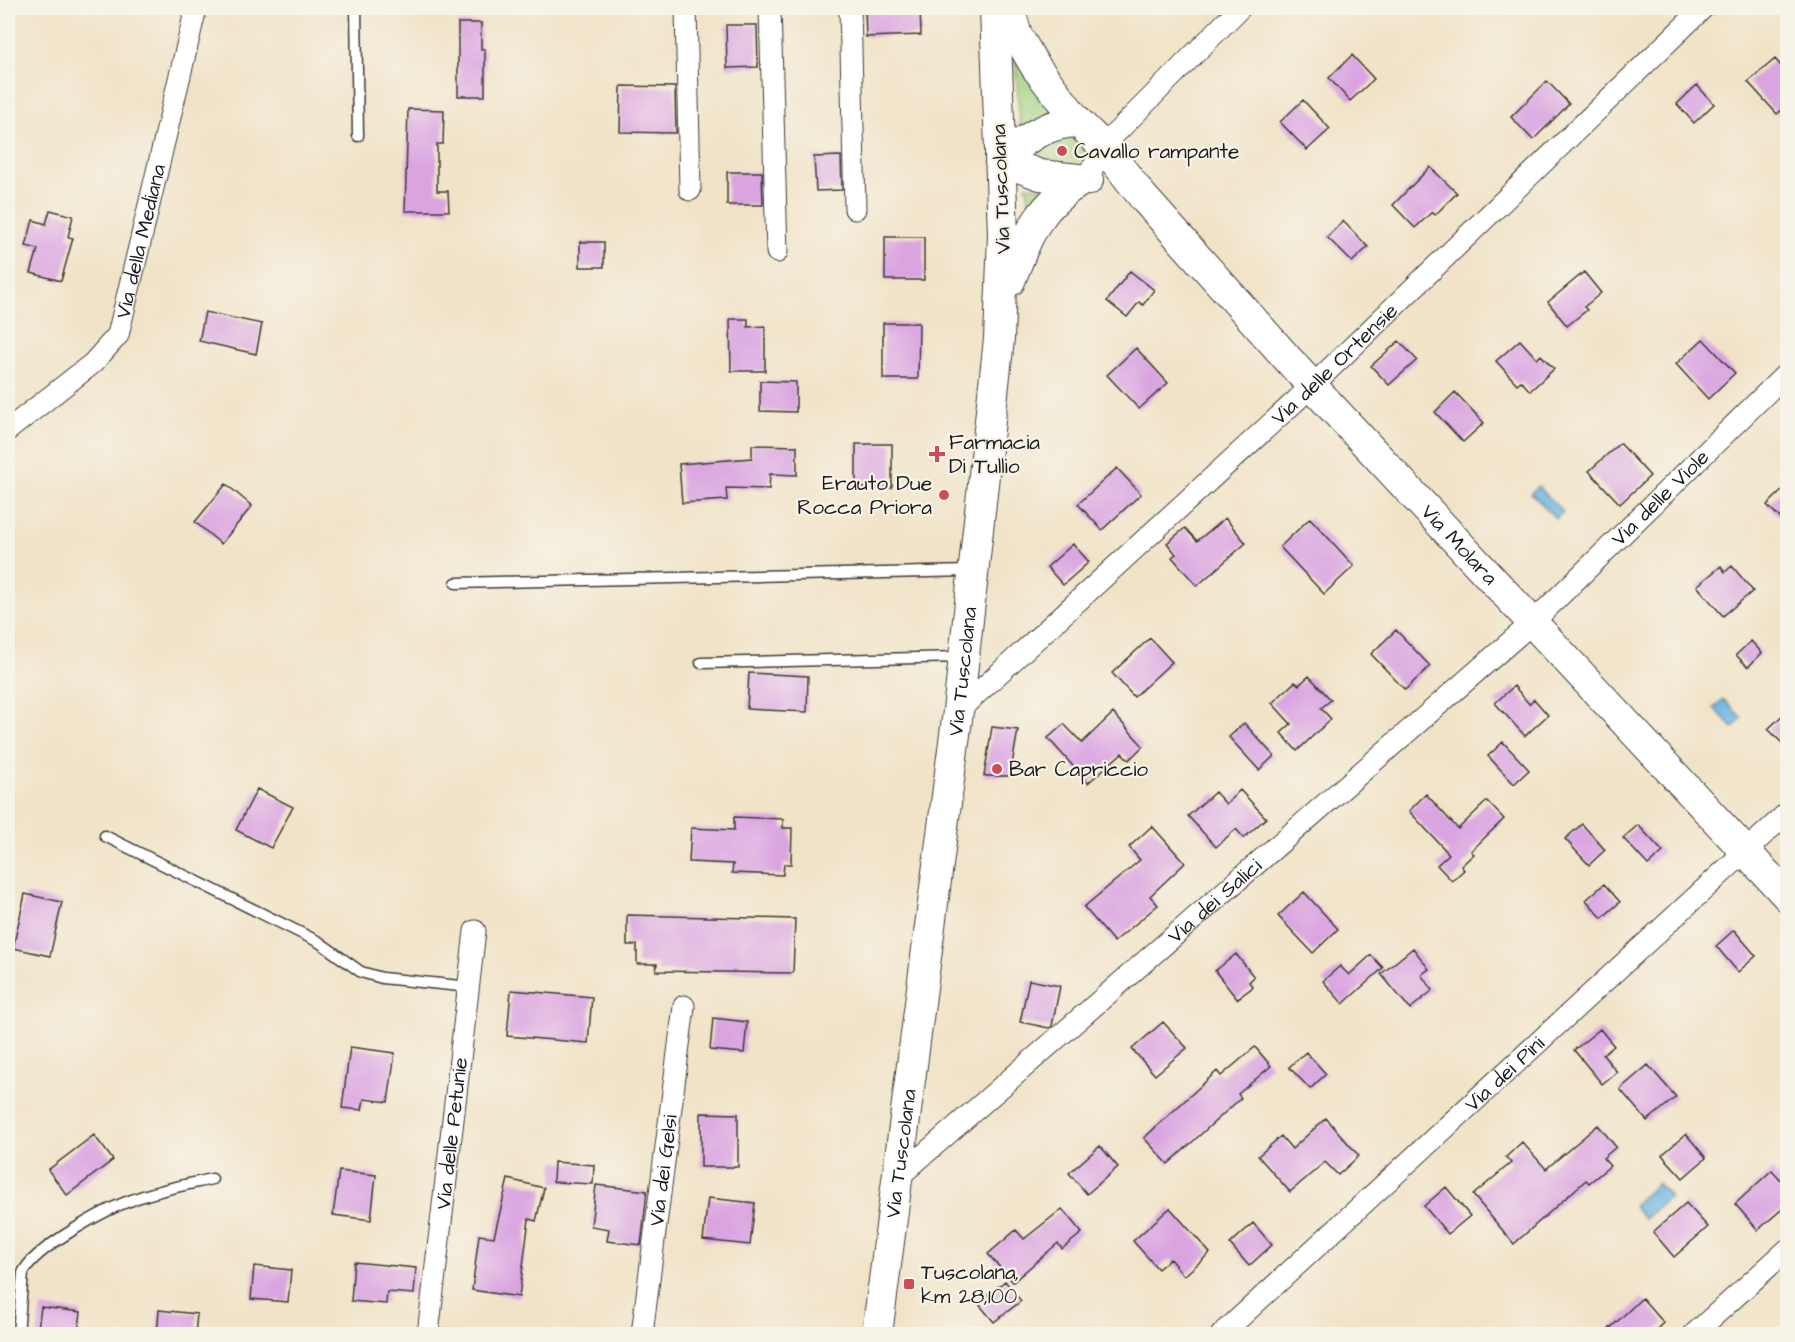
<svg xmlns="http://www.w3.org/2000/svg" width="1795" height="1342" viewBox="0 0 1795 1342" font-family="'Architects Daughter',sans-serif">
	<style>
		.green { fill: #a0d07e; stroke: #5e764d; stroke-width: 1.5 }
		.water { fill: #68b2e0; stroke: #42677e; stroke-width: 1.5 }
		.building { fill: #daa4e1 }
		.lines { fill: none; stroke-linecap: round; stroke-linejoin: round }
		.lane-casing { stroke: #3c3a36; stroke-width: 13 }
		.street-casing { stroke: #3c3a36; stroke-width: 23 }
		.secondary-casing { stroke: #3c3a36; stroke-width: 32 }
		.lane { stroke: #fff; stroke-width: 10 }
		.street { stroke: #fff; stroke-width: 21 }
		.secondary { stroke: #fff; stroke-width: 30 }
		.poi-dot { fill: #d1495b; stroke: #f7f3e8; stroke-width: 2 }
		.labels { text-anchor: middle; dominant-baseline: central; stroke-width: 4.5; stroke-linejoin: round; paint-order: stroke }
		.poi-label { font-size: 21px; fill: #1c1c1c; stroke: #f7f3e8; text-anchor: start }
		.street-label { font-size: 21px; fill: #1c1c1c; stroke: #f7f3e8 }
	</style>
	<rect width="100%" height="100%" fill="#f7f3e8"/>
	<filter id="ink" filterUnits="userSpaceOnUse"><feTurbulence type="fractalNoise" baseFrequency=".0167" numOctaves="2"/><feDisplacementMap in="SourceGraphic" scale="12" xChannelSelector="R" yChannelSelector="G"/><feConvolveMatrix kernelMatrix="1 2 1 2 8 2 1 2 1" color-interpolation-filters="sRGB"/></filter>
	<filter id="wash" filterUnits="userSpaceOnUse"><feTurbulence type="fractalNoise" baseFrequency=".008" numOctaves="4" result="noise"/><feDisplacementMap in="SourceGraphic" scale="24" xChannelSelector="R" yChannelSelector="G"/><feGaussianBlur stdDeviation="1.35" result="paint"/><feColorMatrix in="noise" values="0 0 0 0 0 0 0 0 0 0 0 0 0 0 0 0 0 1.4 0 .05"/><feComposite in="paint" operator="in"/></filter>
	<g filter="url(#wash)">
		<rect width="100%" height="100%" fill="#f1e3c8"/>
		<path class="green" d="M 1015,59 L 1059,112 L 1021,134 Z
			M 1059,132 L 1080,137 L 1092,156 L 1080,171 L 1024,156 Z
			M 1026,186 L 1051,188 L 1032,209 Z"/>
		<path class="water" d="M 1538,486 L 1563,512 L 1556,519 L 1531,493 Z
			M 1723,699 L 1742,718 L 1733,728 L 1714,708 Z
			M 1658,1183 L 1670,1197 L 1644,1219 L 1633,1205 Z"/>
		<g id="blocks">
			<path class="building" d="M 865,8 L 920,8 L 921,35 L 866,37 Z
				M 458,23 L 481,23 L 481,49 L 485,49 L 485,96 L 458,96 Z
				M 726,25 L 757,25 L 758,67 L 727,68 Z
				M 1352,55 L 1374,79 L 1350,101 L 1329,78 Z
				M 1775,59 L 1788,74 L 1788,105 L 1777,114 L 1748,82 Z
				M 1547,81 L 1569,104 L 1533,140 L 1511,117 Z
				M 1697,85 L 1714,104 L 1694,123 L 1677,104 Z
				M 621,86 L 675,87 L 676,133 L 620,132 Z
				M 1303,100 L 1330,129 L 1307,150 L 1280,122 Z
				M 408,109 L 444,110 L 443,144 L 437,144 L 437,191 L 448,191 L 449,211 L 405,211 Z
				M 841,156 L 842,190 L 816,191 L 814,157 Z
				M 1430,167 L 1457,193 L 1435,215 L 1432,212 L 1415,228 L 1393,205 Z
				M 727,172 L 762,172 L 763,205 L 727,205 Z
				M 50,210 L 73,216 L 68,237 L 73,238 L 61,281 L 31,273 L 38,249 L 26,246 L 33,220 L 46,224 Z
				M 1343,221 L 1368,247 L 1352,262 L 1327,237 Z
				M 885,237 L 924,237 L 924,280 L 885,280 Z
				M 580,242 L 604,242 L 604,267 L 580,267 Z
				M 1130,271 L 1154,290 L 1143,305 L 1139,302 L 1127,317 L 1107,301 Z
				M 1584,272 L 1601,293 L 1584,307 L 1587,310 L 1567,326 L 1548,302 Z
				M 205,312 L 262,324 L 256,354 L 199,341 Z
				M 730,319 L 748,319 L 748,327 L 765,326 L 765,371 L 731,371 Z
				M 883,323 L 919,323 L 918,379 L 883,379 Z
				M 1703,339 L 1735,373 L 1708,399 L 1676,364 Z
				M 1520,340 L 1537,359 L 1541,355 L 1554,369 L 1530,391 L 1521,381 L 1517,384 L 1496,361 Z
				M 1399,341 L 1417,360 L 1389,385 L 1371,366 Z
				M 1136,348 L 1168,383 L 1139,409 L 1107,375 Z
				M 760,381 L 796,382 L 796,412 L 760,411 Z
				M 1455,392 L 1484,423 L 1463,442 L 1435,412 Z
				M 1620,443 L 1650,476 L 1620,504 L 1589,471 Z
				M 856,444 L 892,444 L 892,488 L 856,488 Z
				M 752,445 L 797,446 L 797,475 L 770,474 L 769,489 L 726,488 L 727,500 L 682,503 L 679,464 L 752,458 Z
				M 1117,468 L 1141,494 L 1102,530 L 1078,504 Z
				M 226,484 L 252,506 L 221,544 L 195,522 Z
				M 1788,485 L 1788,526 L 1767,505 Z
				M 1225,518 L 1246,543 L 1197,586 L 1172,557 L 1176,554 L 1167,543 L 1185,528 L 1197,541 Z
				M 1310,518 L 1354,566 L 1324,594 L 1280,547 Z
				M 1073,544 L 1089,562 L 1063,585 L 1047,567 Z
				M 1721,566 L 1725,572 L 1732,566 L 1753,591 L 1723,616 L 1697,586 Z
				M 1396,630 L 1430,666 L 1405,690 L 1371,654 Z
				M 1150,638 L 1172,662 L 1134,697 L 1112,673 Z
				M 1751,641 L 1762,653 L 1748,667 L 1736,655 Z
				M 749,673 L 808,676 L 807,712 L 747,709 Z
				M 1309,676 L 1331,700 L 1321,708 L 1331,719 L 1297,751 L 1281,733 L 1291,724 L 1272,703 L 1295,682 L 1299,685 Z
				M 1514,686 L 1529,704 L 1534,699 L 1548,715 L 1525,736 L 1495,703 Z
				M 1788,710 L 1788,749 L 1768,729 Z
				M 1113,713 L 1143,746 L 1129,760 L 1122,753 L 1088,783 L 1048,738 L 1064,724 L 1082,743 Z
				M 1244,723 L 1274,756 L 1259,770 L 1229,737 Z
				M 992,727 L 1018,730 L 1010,776 L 984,776 Z
				M 1503,742 L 1529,770 L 1514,784 L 1488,756 Z
				M 257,789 L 293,807 L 271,848 L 236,830 Z
				M 1240,790 L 1266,818 L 1244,838 L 1236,829 L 1216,847 L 1188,816 L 1215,792 L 1226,804 Z
				M 1426,794 L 1458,829 L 1487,801 L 1504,819 L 1471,851 L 1474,854 L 1461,866 L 1464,870 L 1452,881 L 1437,865 L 1449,854 L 1409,811 Z
				M 734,817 L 783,819 L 783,828 L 792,828 L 791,864 L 784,864 L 783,875 L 732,873 L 733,864 L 689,862 L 691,828 L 734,830 Z
				M 1582,824 L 1605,850 L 1589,865 L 1565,839 Z
				M 1638,825 L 1663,852 L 1648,865 L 1623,838 Z
				M 1152,826 L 1185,863 L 1150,896 L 1158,905 L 1114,942 L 1084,907 L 1140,860 L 1129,847 Z
				M 1604,884 L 1620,902 L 1602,918 L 1586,900 Z
				M 1304,892 L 1338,929 L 1313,953 L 1278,916 Z
				M 25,894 L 62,902 L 50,956 L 13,948 Z
				M 627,915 L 795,919 L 793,973 L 656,971 L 657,964 L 637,964 L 637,945 L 627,945 Z
				M 1734,930 L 1756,956 L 1738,972 L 1716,946 Z
				M 1413,948 L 1429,969 L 1421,975 L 1433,990 L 1410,1009 L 1381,974 Z
				M 1236,954 L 1254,977 L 1249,982 L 1253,987 L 1237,999 L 1215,971 Z
				M 1371,955 L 1383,968 L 1343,1004 L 1323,981 L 1340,966 L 1349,975 Z
				M 1029,980 L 1060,986 L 1052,1026 L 1049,1028 L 1020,1022 Z
				M 511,990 L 592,997 L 588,1043 L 507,1036 Z
				M 713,1018 L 747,1022 L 744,1053 L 710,1050 Z
				M 1163,1022 L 1187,1048 L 1155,1075 L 1132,1049 Z
				M 1600,1029 L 1614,1046 L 1603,1055 L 1617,1072 L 1602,1084 L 1574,1050 Z
				M 350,1047 L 395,1053 L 388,1102 L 364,1099 L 362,1110 L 342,1108 Z
				M 1255,1047 L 1271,1066 L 1238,1094 L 1241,1098 L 1168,1164 L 1144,1138 L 1217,1071 L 1221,1076 Z
				M 1306,1052 L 1326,1074 L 1310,1089 L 1289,1067 Z
				M 1648,1065 L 1676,1097 L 1647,1121 L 1620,1089 Z
				M 701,1113 L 738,1114 L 738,1167 L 701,1167 Z
				M 1326,1118 L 1359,1156 L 1338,1175 L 1325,1162 L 1290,1192 L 1258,1156 L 1281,1136 L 1292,1149 Z
				M 1598,1125 L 1616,1147 L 1603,1158 L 1610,1166 L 1589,1183 L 1586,1180 L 1514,1244 L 1473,1195 L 1511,1163 L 1506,1157 L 1522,1142 L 1546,1169 Z
				M 1686,1134 L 1706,1158 L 1683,1178 L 1662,1155 Z
				M 94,1135 L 113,1160 L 67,1195 L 48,1170 Z
				M 1100,1146 L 1118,1167 L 1087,1194 L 1069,1173 Z
				M 554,1162 L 594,1165 L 593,1184 L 553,1182 Z
				M 1772,1170 L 1788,1188 L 1788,1204 L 1758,1230 L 1735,1204 Z
				M 339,1171 L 376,1175 L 371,1220 L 333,1215 Z
				M 508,1179 L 544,1188 L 536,1221 L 529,1219 L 519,1297 L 472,1290 L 479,1235 L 494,1237 Z
				M 596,1185 L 647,1191 L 641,1245 L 607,1241 L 609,1229 L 591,1226 Z
				M 1446,1187 L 1470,1216 L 1448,1234 L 1424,1206 Z
				M 708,1198 L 755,1203 L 750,1245 L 703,1240 Z
				M 1686,1203 L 1708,1227 L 1674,1257 L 1653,1232 Z
				M 1170,1208 L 1210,1253 L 1184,1276 L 1170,1259 L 1158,1269 L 1133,1241 Z
				M 1062,1209 L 1082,1233 L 1062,1249 L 1058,1243 L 1013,1282 L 988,1254 L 1016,1230 L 1024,1239 Z
				M 1253,1223 L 1272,1245 L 1249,1266 L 1230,1244 Z
				M 354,1262 L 416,1268 L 414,1294 L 387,1292 L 386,1304 L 351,1301 Z
				M 254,1266 L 291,1270 L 288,1302 L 251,1299 Z
				M 1005,1281 L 1021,1301 L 994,1322 L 978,1303 Z
				M 1642,1298 L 1664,1323 L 1652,1335 L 1603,1335 Z
				M 41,1307 L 81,1312 L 78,1335 L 37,1335 Z
				M 159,1310 L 197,1314 L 195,1335 L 157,1335 Z"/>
		</g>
	</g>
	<g filter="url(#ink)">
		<use href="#blocks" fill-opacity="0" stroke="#3c3a36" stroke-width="1.5"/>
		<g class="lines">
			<g class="lane-casing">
				<path id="lane" d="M 356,8 L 358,136
					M 456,583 L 970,571
					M 701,663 L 961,657
					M 105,836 L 319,942 L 361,972 L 382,978 L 470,987
					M 18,1334 L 23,1273 C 33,1249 106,1209 132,1200 C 157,1190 185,1185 212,1179"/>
			</g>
			<g class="street-casing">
				<g id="street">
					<path d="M 686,8 L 690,190"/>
					<path d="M 770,8 L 777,252"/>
					<path d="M 850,8 L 855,209"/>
					<path d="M 1083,180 L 1097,162 L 1103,146 L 1240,8"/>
					<path id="s1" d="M 8,430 L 93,363 L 118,335 L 196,8"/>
					<path id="s2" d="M 958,711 L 1312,386 L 1703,8"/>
					<path id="s3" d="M 896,1179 L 1532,623 L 1788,372"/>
					<path id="s4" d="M 428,1334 L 475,931"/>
					<path id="s5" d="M 642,1334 L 684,1006"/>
					<path id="s6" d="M 1222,1334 L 1788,812"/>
					<path d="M 1694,1334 L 1788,1249"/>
				</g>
			</g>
			<g class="secondary-casing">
				<g id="secondary">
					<path id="s7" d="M 1009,8 L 1017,35 L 1035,66 L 1078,122 L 1103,146 L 1143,197 L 1312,386 L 1788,897"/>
					<path d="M 1000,160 L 1040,175 L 1088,180"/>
					<path d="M 1000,160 C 1025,140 1044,123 1078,122"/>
					<path d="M 1010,281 C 1028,235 1038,205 1083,180"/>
					<path id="s8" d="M 877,1334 L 958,711 L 999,339 L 1003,235 L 995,8"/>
				</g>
			</g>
			<use href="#lane" class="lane"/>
			<use href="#street" class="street"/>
			<use href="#secondary" class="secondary"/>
		</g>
	</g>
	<g class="poi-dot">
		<circle cx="1062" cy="151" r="6"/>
		<path d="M934 445h6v6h6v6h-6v6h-6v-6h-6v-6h6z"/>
		<circle cx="944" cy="495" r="6"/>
		<circle cx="997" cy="769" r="6"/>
		<rect x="903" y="1278" width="12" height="12" rx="3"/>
	</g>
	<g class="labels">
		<g class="poi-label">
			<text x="1074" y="151">Cavallo rampante</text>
			<text x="949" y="442">Farmacia<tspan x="949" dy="24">Di Tullio</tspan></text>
			<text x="932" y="483" text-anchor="end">Erauto Due<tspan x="932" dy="24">Rocca Priora</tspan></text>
			<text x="1009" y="769">Bar Capriccio</text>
			<text x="921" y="1272">Tuscolana,<tspan x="921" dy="24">km 28,100</tspan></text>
		</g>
		<g class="street-label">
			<text transform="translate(1001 189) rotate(-92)">Via Tuscolana</text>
			<text stroke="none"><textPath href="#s1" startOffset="242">Via della Mediana</textPath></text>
			<text stroke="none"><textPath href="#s2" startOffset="512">Via delle Ortensie</textPath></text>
			<text stroke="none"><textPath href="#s3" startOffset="1024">Via delle Viole</textPath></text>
			<text stroke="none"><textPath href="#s7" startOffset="704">Via Molara</textPath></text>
			<text stroke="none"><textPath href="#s8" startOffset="668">Via Tuscolana</textPath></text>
			<text stroke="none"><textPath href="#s3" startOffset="423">Via dei Salici</textPath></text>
			<text stroke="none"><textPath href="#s6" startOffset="384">Via dei Pini</textPath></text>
			<text stroke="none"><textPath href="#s4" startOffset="202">Via delle Petunie</textPath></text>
			<text stroke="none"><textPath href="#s8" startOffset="182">Via Tuscolana</textPath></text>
			<text stroke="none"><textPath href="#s5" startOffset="165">Via dei Gelsi</textPath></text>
		</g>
	</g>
	<rect width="1795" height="1342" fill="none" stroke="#f7f3e8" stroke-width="30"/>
</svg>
